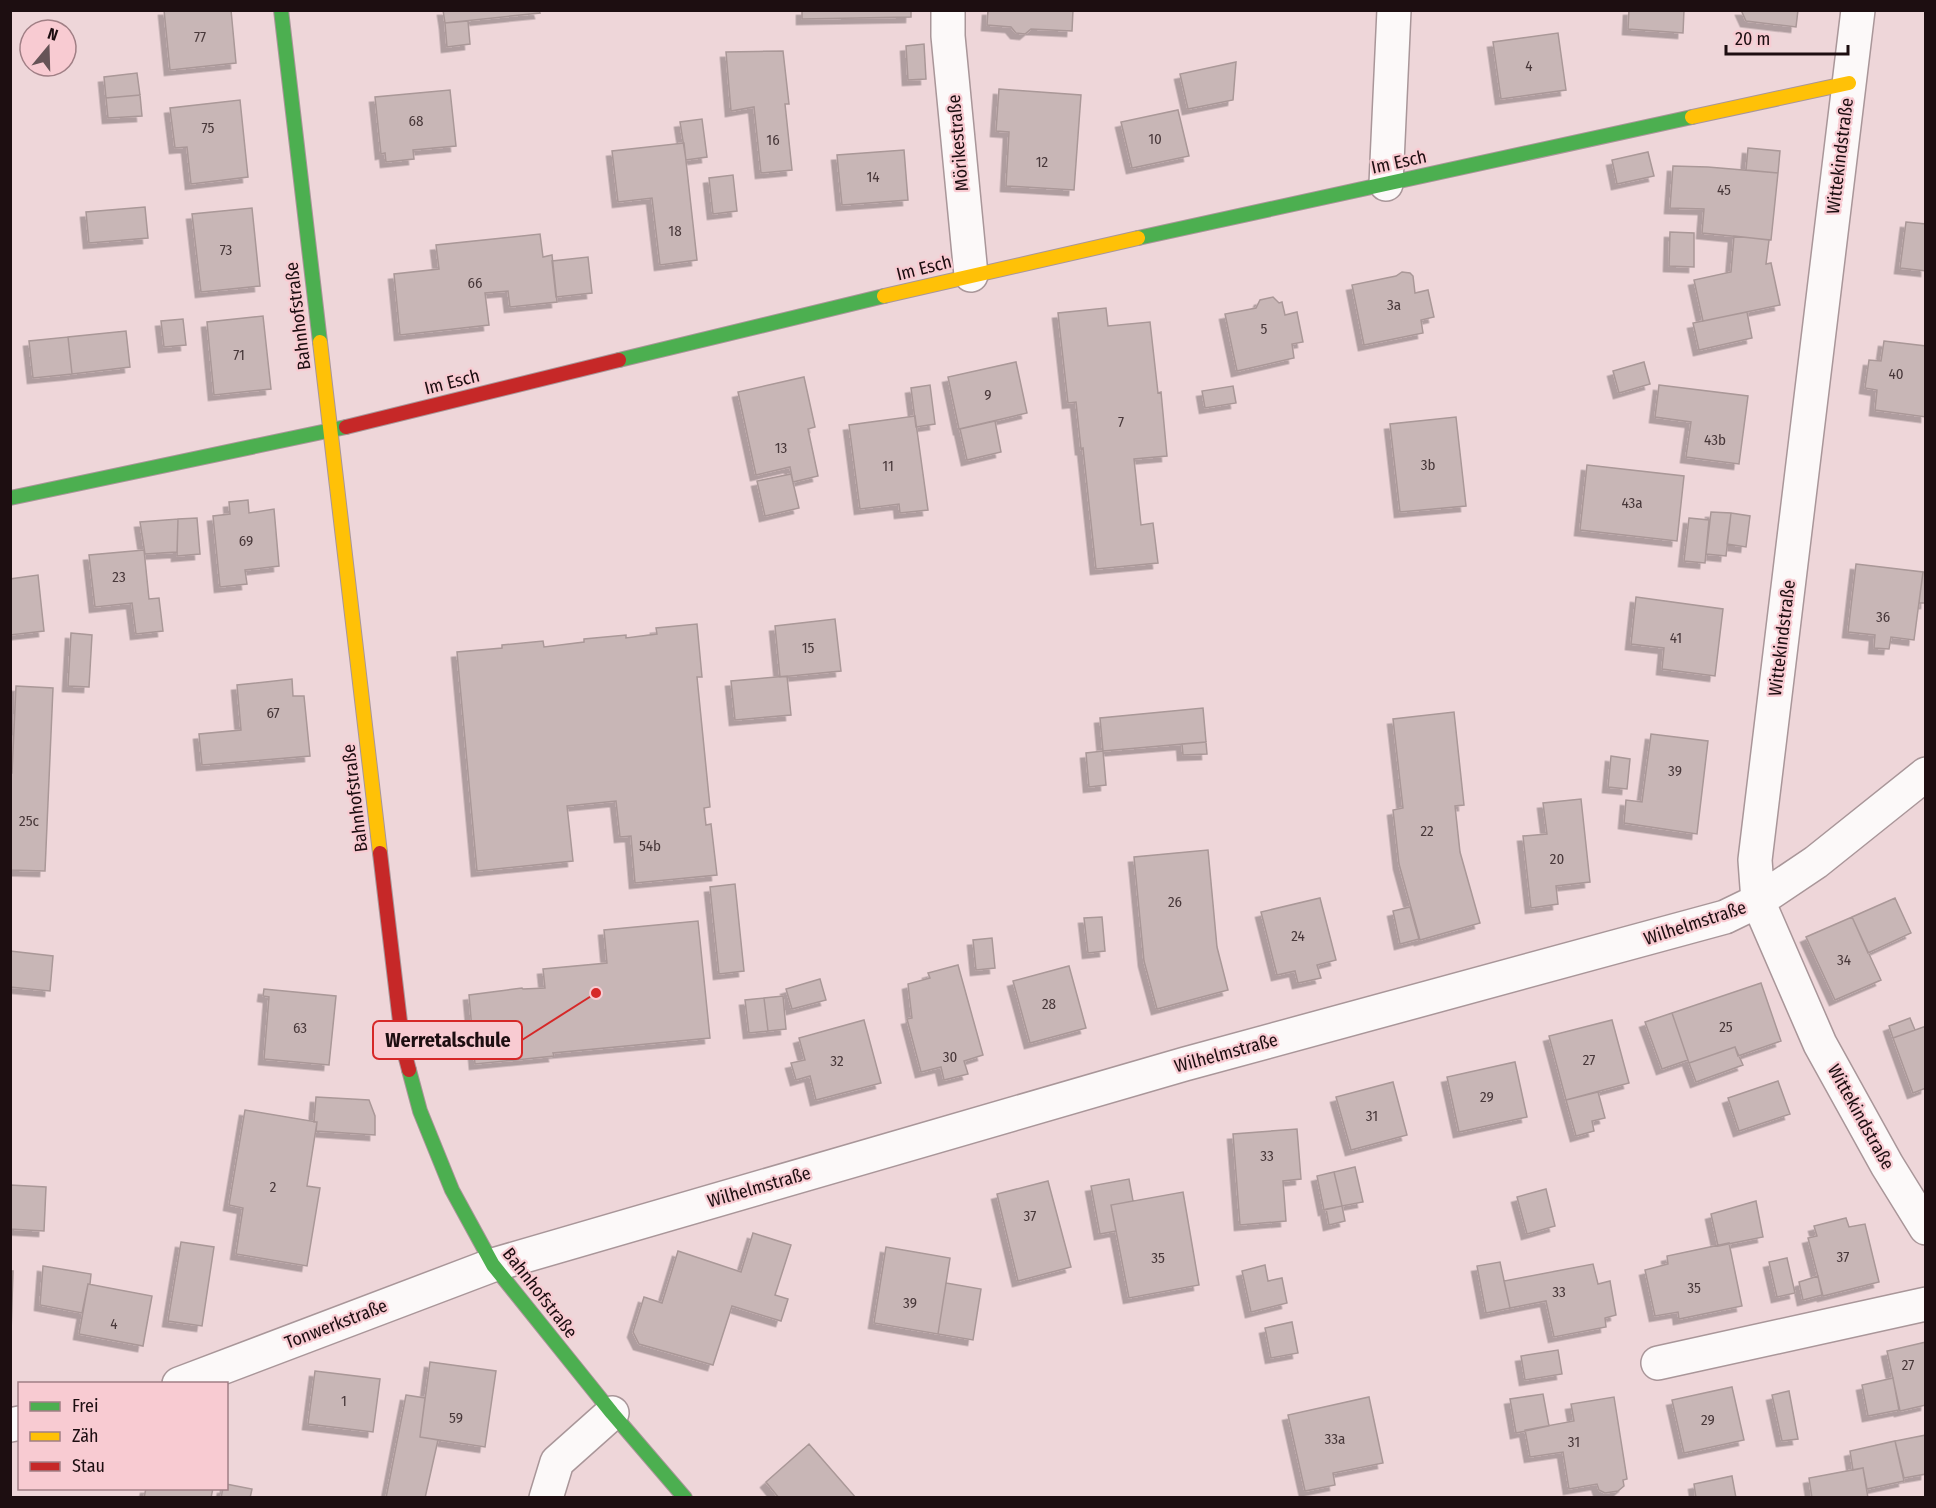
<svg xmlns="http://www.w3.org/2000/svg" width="1936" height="1508" viewBox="0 0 1936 1508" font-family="'Fira Sans Condensed',sans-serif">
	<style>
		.building { fill: #c8b6b6; stroke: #aa9898; stroke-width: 1.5; filter: url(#shadow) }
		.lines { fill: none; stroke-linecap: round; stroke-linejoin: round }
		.street-casing { stroke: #a99699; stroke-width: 36 }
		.fast-casing { stroke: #a99699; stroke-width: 16 }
		.slow-casing { stroke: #a99699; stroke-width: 16 }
		.jam-casing { stroke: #a99699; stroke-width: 16 }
		.street { stroke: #fcf9f9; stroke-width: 33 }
		.fast { stroke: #4caf50; stroke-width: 14 }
		.slow { stroke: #ffc107; stroke-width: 14 }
		.jam { stroke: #c62828; stroke-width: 14 }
		.labels { text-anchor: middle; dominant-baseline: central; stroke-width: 4.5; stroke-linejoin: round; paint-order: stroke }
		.number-label { font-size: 15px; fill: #48383a }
		.street-label { font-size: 18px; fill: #1d0e11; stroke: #f8cbd2 }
		.leader { fill: none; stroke: #d62828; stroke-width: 2 }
		.callout-dot { fill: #d62828; stroke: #f8cbd2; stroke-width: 2 }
		.callout { fill: #f8cbd2; stroke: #d62828; stroke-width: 2 }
		.callout-label { font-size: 20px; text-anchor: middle; font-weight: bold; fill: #1d0e11 }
	</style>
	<defs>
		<filter id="shadow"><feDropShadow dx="-5.5" dy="5.5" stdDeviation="0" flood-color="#0004"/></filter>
	</defs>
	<rect width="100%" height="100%" fill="#eed6d9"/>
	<path class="building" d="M 164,10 L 231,10 L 236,63 L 170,70 Z
		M 443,10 L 539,10 L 540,13 L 445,23 Z
		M 802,10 L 911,10 L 911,17 L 802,19 Z
		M 988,10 L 1073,10 L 1072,31 L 1031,29 L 1025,34 L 1016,33 L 1011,27 L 987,25 Z
		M 1629,10 L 1684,10 L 1683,33 L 1628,29 Z
		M 1741,10 L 1798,10 L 1796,27 L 1746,21 Z
		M 468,21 L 470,44 L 447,47 L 445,23 Z
		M 1558,33 L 1566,90 L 1501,99 L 1493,42 Z
		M 924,44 L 926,79 L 908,80 L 906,46 Z
		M 783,51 L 789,104 L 785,104 L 792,170 L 761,173 L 754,107 L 731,111 L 726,52 Z
		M 1236,62 L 1233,100 L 1188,109 L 1180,74 Z
		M 137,73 L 140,95 L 106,98 L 104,77 Z
		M 999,89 L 1081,95 L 1074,190 L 1006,186 L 1009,132 L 996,131 Z
		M 450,90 L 456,146 L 413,150 L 414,159 L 386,162 L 385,153 L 381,154 L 375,97 Z
		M 140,95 L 142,116 L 108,118 L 106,98 Z
		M 240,100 L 248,177 L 191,184 L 187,147 L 175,148 L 170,108 Z
		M 1178,110 L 1189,156 L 1132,168 L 1121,122 Z
		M 702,119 L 707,157 L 686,160 L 680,122 Z
		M 684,143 L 697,260 L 660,265 L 652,198 L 618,202 L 612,151 Z
		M 1748,148 L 1780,151 L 1778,173 L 1746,170 Z
		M 904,150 L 908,200 L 842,205 L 837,155 Z
		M 1648,152 L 1654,176 L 1617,184 L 1612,160 Z
		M 1673,166 L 1708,167 L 1778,173 L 1771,240 L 1702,233 L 1704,209 L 1670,208 Z
		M 733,175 L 737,211 L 713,214 L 709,178 Z
		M 145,207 L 148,238 L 89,243 L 86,212 Z
		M 252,208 L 260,286 L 201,292 L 192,214 Z
		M 1906,222 L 1926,224 L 1926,271 L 1900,268 Z
		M 1670,232 L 1694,233 L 1694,267 L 1669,266 Z
		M 540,234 L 543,257 L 552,255 L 557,302 L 510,307 L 508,291 L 485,293 L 489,325 L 400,335 L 394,274 L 439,269 L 436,245 Z
		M 1734,236 L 1769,240 L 1766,264 L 1771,263 L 1780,305 L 1703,321 L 1694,280 L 1731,272 Z
		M 588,257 L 592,293 L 556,297 L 552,261 Z
		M 1402,272 L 1410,273 L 1413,276 L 1415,293 L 1428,290 L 1434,317 L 1421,320 L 1423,333 L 1364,345 L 1352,285 L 1396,276 Z
		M 1273,297 L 1279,303 L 1282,302 L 1285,315 L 1297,312 L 1303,342 L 1292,344 L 1294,358 L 1237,371 L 1225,314 L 1256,308 L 1260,300 Z
		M 1106,308 L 1108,326 L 1150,322 L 1158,393 L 1161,392 L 1167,456 L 1134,459 L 1141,525 L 1153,523 L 1158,563 L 1096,569 L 1083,448 L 1081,449 L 1076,402 L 1068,403 L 1058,313 Z
		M 1747,312 L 1752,338 L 1699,350 L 1693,323 Z
		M 263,316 L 271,389 L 214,395 L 207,322 Z
		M 183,319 L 186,345 L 164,347 L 161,321 Z
		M 126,331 L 130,367 L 72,374 L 68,337 Z
		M 68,337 L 72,374 L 33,378 L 29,341 Z
		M 1884,341 L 1926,346 L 1926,417 L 1875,410 L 1877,390 L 1865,388 L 1869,360 L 1881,361 Z
		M 1016,362 L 1027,413 L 959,429 L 948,377 Z
		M 1644,362 L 1650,384 L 1619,393 L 1613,371 Z
		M 804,377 L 815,427 L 808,429 L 818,476 L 793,482 L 790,467 L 756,475 L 738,392 Z
		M 930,385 L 935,424 L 916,427 L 911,388 Z
		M 1659,385 L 1748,396 L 1739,464 L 1686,457 L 1691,422 L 1655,417 Z
		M 1233,386 L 1236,403 L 1205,408 L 1202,391 Z
		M 915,416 L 928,510 L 900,513 L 899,504 L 860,509 L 849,425 Z
		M 1456,417 L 1466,506 L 1400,512 L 1390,424 Z
		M 995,421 L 1001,452 L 967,460 L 960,429 Z
		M 1587,465 L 1684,476 L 1677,541 L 1580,530 Z
		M 791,474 L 799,508 L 765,516 L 757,481 Z
		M 248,500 L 249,513 L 274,509 L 279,566 L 245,570 L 247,584 L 220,587 L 213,516 L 230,514 L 229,502 Z
		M 1711,512 L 1731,513 L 1726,556 L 1706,554 Z
		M 1731,513 L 1750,516 L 1746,547 L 1727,544 Z
		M 197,518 L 200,554 L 177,556 L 178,519 Z
		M 1689,518 L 1709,520 L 1705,563 L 1684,561 Z
		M 178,519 L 177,552 L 145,554 L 140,522 Z
		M 144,550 L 149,599 L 159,598 L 163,631 L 136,634 L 132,603 L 95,607 L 89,555 Z
		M 1856,564 L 1923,572 L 1914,640 L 1891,637 L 1889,649 L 1874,648 L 1875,635 L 1848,632 Z
		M 1923,572 L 1926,572 L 1926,603 L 1919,603 Z
		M 38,575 L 44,631 L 10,635 L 10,579 Z
		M 1636,597 L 1723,609 L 1715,676 L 1662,669 L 1664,648 L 1631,644 Z
		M 835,619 L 841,671 L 780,677 L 775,626 Z
		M 697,624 L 702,677 L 697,677 L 710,807 L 704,808 L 706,825 L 711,824 L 717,875 L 635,883 L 631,836 L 620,837 L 616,801 L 567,806 L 573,861 L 477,871 L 457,652 L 502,648 L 502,645 L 543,641 L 544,647 L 584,642 L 584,639 L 626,635 L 626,638 L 657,634 L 656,628 Z
		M 71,633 L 92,635 L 89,687 L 68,686 Z
		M 787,676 L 791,715 L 735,720 L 731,681 Z
		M 292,679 L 293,696 L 304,696 L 310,756 L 202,765 L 199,734 L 241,730 L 237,685 Z
		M 16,686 L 53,688 L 45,871 L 10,870 L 10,773 L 12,773 Z
		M 1203,708 L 1206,742 L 1103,751 L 1100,718 Z
		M 1454,712 L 1464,805 L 1455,806 L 1460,852 L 1480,923 L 1420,940 L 1399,864 L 1393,810 L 1403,808 L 1393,719 Z
		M 1651,734 L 1708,741 L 1697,834 L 1624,823 L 1626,800 L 1642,802 Z
		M 1206,742 L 1207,754 L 1183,755 L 1182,744 Z
		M 1103,751 L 1106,785 L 1089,787 L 1086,753 Z
		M 1611,756 L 1630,759 L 1627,789 L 1608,787 Z
		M 1581,799 L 1590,882 L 1556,886 L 1558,904 L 1531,908 L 1523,836 L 1547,834 L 1543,803 Z
		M 1208,850 L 1217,947 L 1228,990 L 1157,1009 L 1144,961 L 1134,857 Z
		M 735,884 L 744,971 L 719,974 L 710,887 Z
		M 1320,898 L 1336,960 L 1317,965 L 1321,978 L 1298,983 L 1295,971 L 1277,975 L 1261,912 Z
		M 1895,898 L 1911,933 L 1868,953 L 1852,917 Z
		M 1410,907 L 1419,939 L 1400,944 L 1393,911 Z
		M 1102,917 L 1105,951 L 1088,953 L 1084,918 Z
		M 1852,917 L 1881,980 L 1835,1000 L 1806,937 Z
		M 698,921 L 710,1038 L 553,1053 L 554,1056 L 475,1064 L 469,995 L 522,988 L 523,989 L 545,988 L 543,969 L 607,963 L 604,930 Z
		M 992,938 L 995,968 L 976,970 L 973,940 Z
		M 10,951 L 53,956 L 50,991 L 10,987 Z
		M 958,965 L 983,1055 L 964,1061 L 968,1074 L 944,1080 L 941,1067 L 921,1072 L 907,1019 L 912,1018 L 908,984 L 930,978 L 928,973 Z
		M 1069,966 L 1086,1028 L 1030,1043 L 1013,981 Z
		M 820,979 L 826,1000 L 792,1009 L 786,989 Z
		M 1761,983 L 1781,1041 L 1738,1056 L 1735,1047 L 1689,1063 L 1672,1013 Z
		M 264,989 L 336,996 L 329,1065 L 264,1059 L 269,997 L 263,996 Z
		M 783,996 L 786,1029 L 768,1031 L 764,998 Z
		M 764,998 L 768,1031 L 749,1033 L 745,1000 Z
		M 1672,1013 L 1688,1060 L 1662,1069 L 1645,1022 Z
		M 1910,1018 L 1915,1030 L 1893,1038 L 1889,1026 Z
		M 864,1020 L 881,1083 L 816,1100 L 810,1076 L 796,1080 L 791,1063 L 805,1060 L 799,1038 Z
		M 1612,1020 L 1629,1083 L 1566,1100 L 1549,1036 Z
		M 1926,1026 L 1926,1088 L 1913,1093 L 1893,1038 Z
		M 1735,1047 L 1743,1065 L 1696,1082 L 1689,1063 Z
		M 1515,1062 L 1527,1117 L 1459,1132 L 1447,1077 Z
		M 1778,1081 L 1790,1114 L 1739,1131 L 1728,1098 Z
		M 1393,1082 L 1407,1135 L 1351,1150 L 1336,1097 Z
		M 1598,1092 L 1605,1118 L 1592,1121 L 1594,1131 L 1576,1136 L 1566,1100 Z
		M 316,1097 L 369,1100 L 375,1116 L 375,1135 L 316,1131 L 317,1122 L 314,1122 Z
		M 245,1110 L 317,1122 L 307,1186 L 320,1188 L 307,1266 L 236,1254 L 243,1208 L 229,1205 Z
		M 1297,1129 L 1301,1179 L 1283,1181 L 1286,1221 L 1240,1225 L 1233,1134 Z
		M 1355,1167 L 1363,1202 L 1342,1206 L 1334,1172 Z
		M 1334,1172 L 1342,1206 L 1324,1210 L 1317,1176 Z
		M 1129,1179 L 1133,1201 L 1111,1205 L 1116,1231 L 1100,1234 L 1091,1186 Z
		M 1048,1181 L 1071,1267 L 1018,1281 L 997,1194 Z
		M 10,1185 L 46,1187 L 44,1231 L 10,1229 Z
		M 1546,1189 L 1555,1226 L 1527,1234 L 1517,1197 Z
		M 1183,1192 L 1199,1285 L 1129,1298 L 1111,1205 Z
		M 1756,1201 L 1763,1237 L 1718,1246 L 1711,1214 Z
		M 1342,1206 L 1345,1221 L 1329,1225 L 1326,1209 Z
		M 1846,1218 L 1849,1227 L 1865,1224 L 1879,1282 L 1823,1296 L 1808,1238 L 1817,1236 L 1814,1226 Z
		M 753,1233 L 791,1245 L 775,1295 L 788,1299 L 781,1321 L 732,1306 L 713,1365 L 639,1344 L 633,1332 L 644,1297 L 662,1303 L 678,1251 L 741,1272 Z
		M 181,1242 L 214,1247 L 202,1326 L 168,1321 Z
		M 1729,1243 L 1742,1306 L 1679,1319 L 1678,1312 L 1655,1316 L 1645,1270 L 1668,1264 L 1667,1256 Z
		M 886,1247 L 950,1258 L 938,1334 L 874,1323 Z
		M 1787,1258 L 1795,1293 L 1777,1297 L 1769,1262 Z
		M 1500,1262 L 1510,1308 L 1486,1313 L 1477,1266 Z
		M 1593,1264 L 1598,1284 L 1610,1281 L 1616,1315 L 1605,1318 L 1606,1327 L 1554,1337 L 1546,1301 L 1510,1308 L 1504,1281 Z
		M 1265,1265 L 1268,1281 L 1282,1278 L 1287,1303 L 1251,1312 L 1242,1271 Z
		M 43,1266 L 91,1274 L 90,1284 L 88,1284 L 82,1313 L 40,1305 Z
		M 10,1271 L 13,1271 L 10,1365 Z
		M 1818,1276 L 1822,1295 L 1803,1300 L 1799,1282 Z
		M 946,1283 L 981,1289 L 973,1340 L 938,1334 Z
		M 88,1284 L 152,1296 L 143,1346 L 79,1334 Z
		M 1292,1322 L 1298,1353 L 1271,1358 L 1265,1328 Z
		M 1926,1342 L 1926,1405 L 1900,1411 L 1887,1351 Z
		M 1558,1350 L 1562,1374 L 1525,1380 L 1521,1356 Z
		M 430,1362 L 496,1371 L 485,1447 L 420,1437 Z
		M 315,1371 L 380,1379 L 373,1432 L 308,1424 Z
		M 1893,1378 L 1899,1410 L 1868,1416 L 1862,1385 Z
		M 1732,1387 L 1744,1440 L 1684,1453 L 1672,1400 Z
		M 1789,1391 L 1798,1439 L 1782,1441 L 1772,1395 Z
		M 1543,1394 L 1549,1426 L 1516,1433 L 1510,1399 Z
		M 406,1395 L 425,1398 L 420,1437 L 438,1440 L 425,1498 L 386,1498 Z
		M 1369,1397 L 1383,1463 L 1333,1473 L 1335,1485 L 1305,1491 L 1288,1415 Z
		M 1614,1397 L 1627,1479 L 1623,1480 L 1624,1486 L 1618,1491 L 1605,1493 L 1599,1490 L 1597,1484 L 1569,1489 L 1563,1452 L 1530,1457 L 1525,1430 L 1574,1421 L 1571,1404 Z
		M 1926,1435 L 1926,1474 L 1904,1478 L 1895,1441 Z
		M 1895,1441 L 1904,1481 L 1867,1489 L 1863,1468 L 1853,1470 L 1850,1451 Z
		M 809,1444 L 856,1498 L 779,1498 L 766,1482 Z
		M 1863,1468 L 1868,1498 L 1812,1498 L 1809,1478 Z
		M 1732,1476 L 1736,1498 L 1696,1498 L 1694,1484 Z
		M 226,1484 L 252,1489 L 250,1498 L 221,1498 L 223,1488 L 226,1488 Z
		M 146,1488 L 213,1488 L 211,1498 L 144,1498 Z"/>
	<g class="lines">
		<g class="street-casing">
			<path id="street" d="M 948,10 L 948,36 L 971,275
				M 1858,10 L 1755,860 L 1758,901 L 1820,1044 L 1887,1165 L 1926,1228
				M 1386,184 L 1394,10
				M 1658,1363 L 1926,1304
				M 179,1384 L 493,1265 L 1185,1064 L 1725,917 L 1758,901 L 1816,862 L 1926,774
				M 10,1425 L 20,1423
				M 546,1498 L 557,1462 L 612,1413"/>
		</g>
		<g class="fast-casing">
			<path id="fast" d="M 281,10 L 320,342
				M 1138,238 L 1692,117
				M 619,360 L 884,296
				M 10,498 L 346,427
				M 409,1070 L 420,1111 L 452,1190 L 493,1265 L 612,1413 L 685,1498"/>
		</g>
		<g class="slow-casing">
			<path id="slow" d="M 1692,117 L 1849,83
				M 884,296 L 1138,238
				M 320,342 L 380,853"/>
		</g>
		<g class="jam-casing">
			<path id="jam" d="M 346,427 L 619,360
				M 380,853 L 403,1047 L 409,1070"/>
		</g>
		<use href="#street" class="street"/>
		<use href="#fast" class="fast"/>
		<use href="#slow" class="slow"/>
		<use href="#jam" class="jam"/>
	</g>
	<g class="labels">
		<g class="number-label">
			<text x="200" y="37">77</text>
			<text x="1529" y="66">4</text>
			<text x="416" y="121">68</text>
			<text x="208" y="128">75</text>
			<text x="1155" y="139">10</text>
			<text x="773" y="140">16</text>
			<text x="1042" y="162">12</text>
			<text x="873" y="177">14</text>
			<text x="1724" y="190">45</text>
			<text x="675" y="231">18</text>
			<text x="226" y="250">73</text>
			<text x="475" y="283">66</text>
			<text x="1394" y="305">3a</text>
			<text x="1264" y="329">5</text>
			<text x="239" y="355">71</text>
			<text x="1896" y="374">40</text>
			<text x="988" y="395">9</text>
			<text x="1121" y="422">7</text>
			<text x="1715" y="440">43b</text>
			<text x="781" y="448">13</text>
			<text x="1428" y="465">3b</text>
			<text x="888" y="466">11</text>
			<text x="1632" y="503">43a</text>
			<text x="246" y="541">69</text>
			<text x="119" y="577">23</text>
			<text x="1883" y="617">36</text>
			<text x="1676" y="638">41</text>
			<text x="808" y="648">15</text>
			<text x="273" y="713">67</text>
			<text x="1675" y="771">39</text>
			<text x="29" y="821">25c</text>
			<text x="1427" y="831">22</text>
			<text x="650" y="846">54b</text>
			<text x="1557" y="859">20</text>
			<text x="1175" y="902">26</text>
			<text x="1298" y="936">24</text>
			<text x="1844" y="960">34</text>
			<text x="1049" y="1004">28</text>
			<text x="1726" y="1027">25</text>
			<text x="300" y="1028">63</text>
			<text x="950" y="1057">30</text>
			<text x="1589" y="1060">27</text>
			<text x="837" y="1061">32</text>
			<text x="1487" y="1097">29</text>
			<text x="1372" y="1116">31</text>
			<text x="1267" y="1156">33</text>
			<text x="273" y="1187">2</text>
			<text x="1030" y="1216">37</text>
			<text x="1843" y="1257">37</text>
			<text x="1158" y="1258">35</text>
			<text x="1694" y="1288">35</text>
			<text x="1559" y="1292">33</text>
			<text x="910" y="1303">39</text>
			<text x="114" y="1324">4</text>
			<text x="1908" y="1365">27</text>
			<text x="344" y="1401">1</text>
			<text x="456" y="1418">59</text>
			<text x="1708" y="1420">29</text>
			<text x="1335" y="1439">33a</text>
			<text x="1574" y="1442">31</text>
		</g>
		<g class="street-label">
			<text transform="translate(958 143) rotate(-95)">Mörikestraße</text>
			<text transform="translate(1840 156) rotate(-83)">Wittekindstraße</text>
			<text transform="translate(1399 162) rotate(-12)">Im Esch</text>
			<text transform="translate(924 268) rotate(-14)">Im Esch</text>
			<text transform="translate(298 316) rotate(-97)">Bahnhofstraße</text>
			<text transform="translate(452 382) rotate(-14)">Im Esch</text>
			<text transform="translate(1782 638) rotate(-83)">Wittekindstraße</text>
			<text transform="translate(355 798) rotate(-97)">Bahnhofstraße</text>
			<text transform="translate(1695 923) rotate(-18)">Wilhelmstraße</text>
			<text transform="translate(1226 1053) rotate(-15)">Wilhelmstraße</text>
			<text transform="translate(1861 1117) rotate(61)">Wittekindstraße</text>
			<text transform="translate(759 1187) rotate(-16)">Wilhelmstraße</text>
			<text transform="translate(540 1293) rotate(52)">Bahnhofstraße</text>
			<text transform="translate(336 1324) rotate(-21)">Tonwerkstraße</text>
		</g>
	</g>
	<path class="leader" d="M596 993L522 1040"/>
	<circle class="callout-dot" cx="596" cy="993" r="6"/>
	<rect class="callout" x="373" y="1021" width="149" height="38" rx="6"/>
	<g class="callout-label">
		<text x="448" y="1047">Werretalschule</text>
	</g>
	<rect width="1936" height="1508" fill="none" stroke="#1d0e11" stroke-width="24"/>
	<rect x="18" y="1382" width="210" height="108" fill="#f8cbd2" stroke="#a07f85" stroke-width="1.5"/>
	<rect x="30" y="1402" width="30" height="9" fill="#4caf50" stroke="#a07f85" stroke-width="1.5"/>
	<text x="72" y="1412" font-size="18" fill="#1d0e11">Frei</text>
	<rect x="30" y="1432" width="30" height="9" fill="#ffc107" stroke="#a07f85" stroke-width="1.5"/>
	<text x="72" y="1442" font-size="18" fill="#1d0e11">Zäh</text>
	<rect x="30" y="1462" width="30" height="9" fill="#c62828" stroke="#a07f85" stroke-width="1.5"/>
	<text x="72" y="1472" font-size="18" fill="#1d0e11">Stau</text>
	<g transform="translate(48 48) rotate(19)"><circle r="28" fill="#f8cbd2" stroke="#a07f85" stroke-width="1.5"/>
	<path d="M0-4.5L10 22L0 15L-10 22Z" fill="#665457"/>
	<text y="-9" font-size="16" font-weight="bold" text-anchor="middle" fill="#1d0e11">N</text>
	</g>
	<path d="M1726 45v9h122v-9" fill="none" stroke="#1d0e11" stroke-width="3"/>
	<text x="1735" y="45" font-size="18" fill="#1d0e11" stroke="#f8cbd2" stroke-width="4.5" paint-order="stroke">20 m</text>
</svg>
